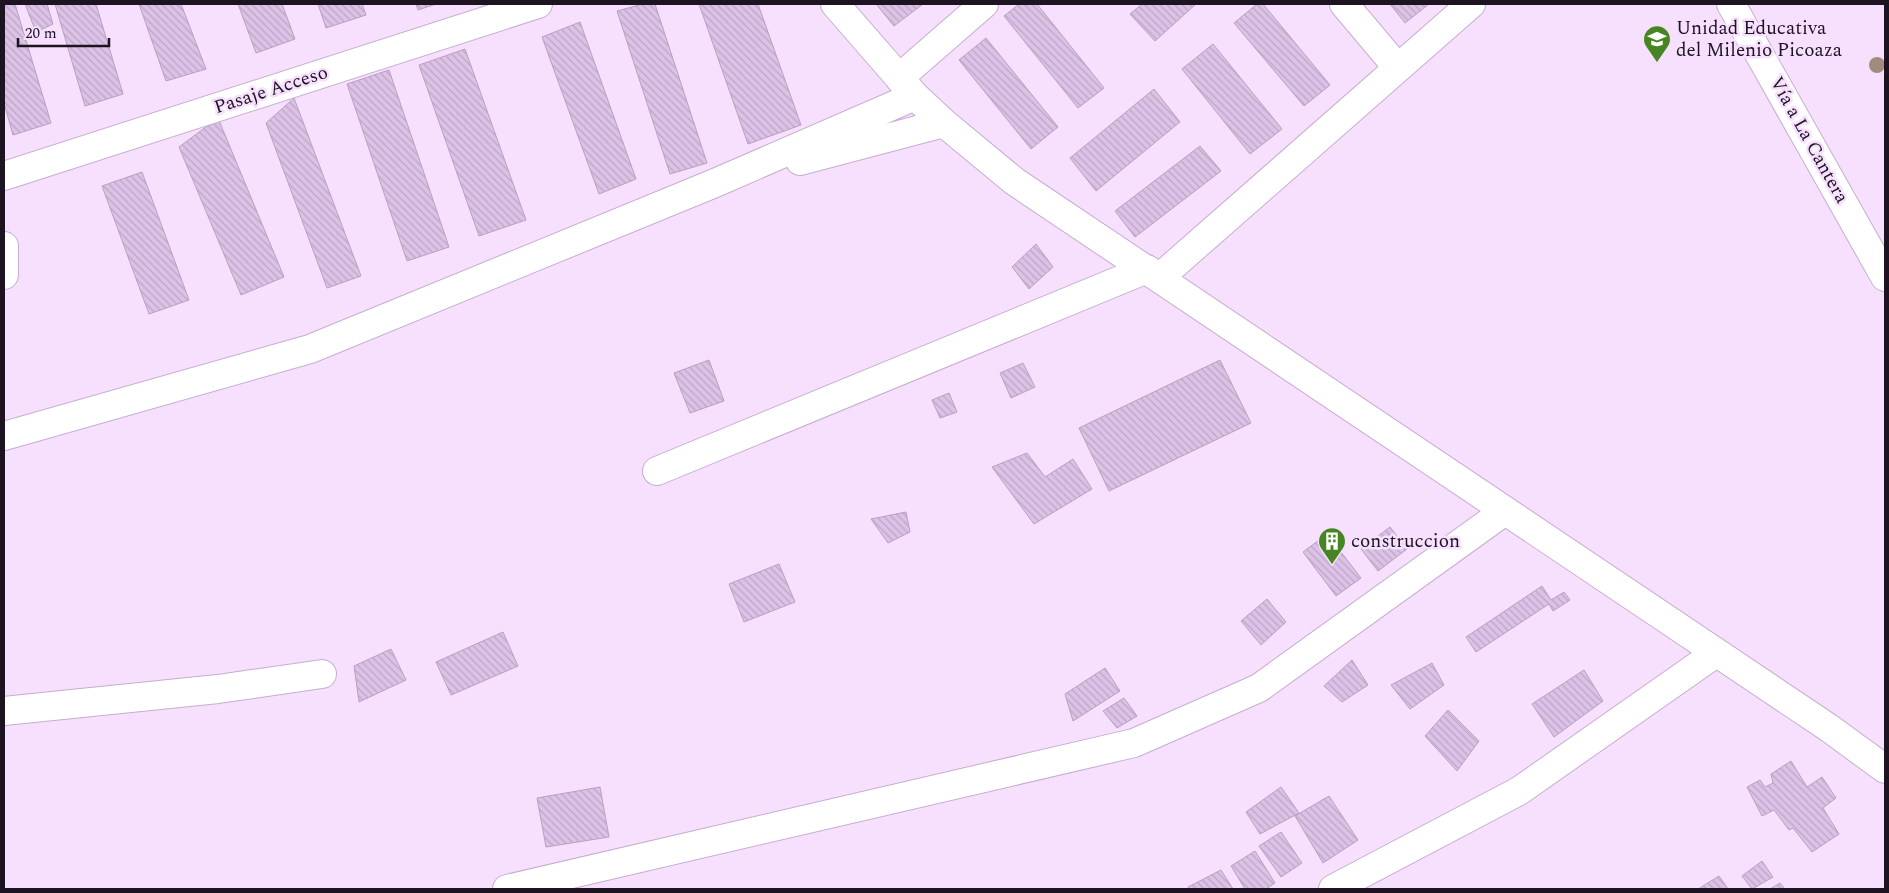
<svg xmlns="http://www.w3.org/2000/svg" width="1889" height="893" viewBox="0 0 1889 893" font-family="Spectral,serif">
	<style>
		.building { fill: url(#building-back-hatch); stroke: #b9a0c3 }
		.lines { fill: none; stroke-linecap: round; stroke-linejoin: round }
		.minor-casing { stroke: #c6add1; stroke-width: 30 }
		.secondary-casing { stroke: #c6add1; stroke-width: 30 }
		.minor { stroke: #fff; stroke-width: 28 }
		.secondary { stroke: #fff; stroke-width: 28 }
		.tree { fill: #a38a80 }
		.labels { text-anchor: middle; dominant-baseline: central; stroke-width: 5; stroke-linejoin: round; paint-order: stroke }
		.poi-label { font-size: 19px; fill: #1e1421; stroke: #f6e0fe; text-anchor: start }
		.street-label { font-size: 19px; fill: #1e1421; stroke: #f6e0fe }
	</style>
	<defs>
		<pattern id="building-back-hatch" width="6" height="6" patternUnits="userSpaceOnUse" patternTransform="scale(1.25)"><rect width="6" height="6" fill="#dcc2e6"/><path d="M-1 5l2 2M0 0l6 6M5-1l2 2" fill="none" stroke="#bca6c5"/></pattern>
	</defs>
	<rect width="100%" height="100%" fill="#f6e0fe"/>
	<path class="building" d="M 4,4 L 15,4 L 51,123 L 13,135 L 4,103 Z
		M 25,4 L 47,4 L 53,24 L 36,32 Z
		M 55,4 L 96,4 L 123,94 L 85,106 Z
		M 139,4 L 181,4 L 206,69 L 166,81 Z
		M 238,4 L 282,4 L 295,39 L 256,53 Z
		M 318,4 L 362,4 L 366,15 L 326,28 Z
		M 416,4 L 436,4 L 418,10 Z
		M 643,4 L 655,4 L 707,163 L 670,174 L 617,11 Z
		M 699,4 L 758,4 L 801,125 L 748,144 Z
		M 876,4 L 923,4 L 894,26 Z
		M 1019,4 L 1037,4 L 1104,88 L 1078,108 L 1004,16 Z
		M 1142,4 L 1196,4 L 1155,41 L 1130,14 Z
		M 1257,4 L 1263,4 L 1330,85 L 1304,106 L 1234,23 Z
		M 1390,4 L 1429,4 L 1405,23 Z
		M 580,22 L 636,179 L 599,194 L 542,37 Z
		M 986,38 L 1058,127 L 1031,149 L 959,60 Z
		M 1213,44 L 1282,129 L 1250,154 L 1182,69 Z
		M 465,49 L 526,220 L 479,236 L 419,65 Z
		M 389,70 L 449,247 L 407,261 L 347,84 Z
		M 1154,89 L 1180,122 L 1096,191 L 1070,158 Z
		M 294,98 L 361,276 L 327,288 L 266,123 Z
		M 218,118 L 284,277 L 241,295 L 179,147 Z
		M 1200,146 L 1221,171 L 1135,237 L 1115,211 Z
		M 142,172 L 189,300 L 149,314 L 102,186 Z
		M 1036,244 L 1053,267 L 1029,289 L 1012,267 Z
		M 709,360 L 724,401 L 690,413 L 674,373 Z
		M 1220,360 L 1251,423 L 1109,491 L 1079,428 Z
		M 1023,363 L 1035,387 L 1011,398 L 1000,373 Z
		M 949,393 L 957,412 L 940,418 L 932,400 Z
		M 1027,453 L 1045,477 L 1073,459 L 1092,489 L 1034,524 L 992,467 Z
		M 906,512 L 910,532 L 888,543 L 871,519 Z
		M 1390,527 L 1407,549 L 1378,571 L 1361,549 Z
		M 1327,534 L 1361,578 L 1336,596 L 1303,552 Z
		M 779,564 L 795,602 L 744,622 L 729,584 Z
		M 1542,586 L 1551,600 L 1564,592 L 1570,600 L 1553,611 L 1549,604 L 1476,652 L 1466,637 Z
		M 1267,599 L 1286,622 L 1261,645 L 1241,621 Z
		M 503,632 L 518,666 L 451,695 L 436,662 Z
		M 391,649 L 406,680 L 359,702 L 354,666 Z
		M 1352,660 L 1368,685 L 1342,702 L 1324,686 Z
		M 1432,663 L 1444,685 L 1410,709 L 1391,685 Z
		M 1105,668 L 1120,691 L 1073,721 L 1065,694 Z
		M 1584,670 L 1603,701 L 1554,737 L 1532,704 Z
		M 1124,698 L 1137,716 L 1117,728 L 1103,711 Z
		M 1448,710 L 1479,741 L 1457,771 L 1425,736 Z
		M 1791,761 L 1807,787 L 1822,777 L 1836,798 L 1823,808 L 1839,834 L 1812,852 L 1793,828 L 1789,830 L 1774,810 L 1762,816 L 1747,787 L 1760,780 L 1765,787 L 1773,783 L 1771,774 Z
		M 600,787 L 609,837 L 546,847 L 537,798 Z
		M 1281,787 L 1299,813 L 1260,834 L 1246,812 Z
		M 1329,796 L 1358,840 L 1323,863 L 1295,816 Z
		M 1281,832 L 1302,863 L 1281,877 L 1259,846 Z
		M 1255,851 L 1275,883 L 1266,889 L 1245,889 L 1231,866 Z
		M 1762,861 L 1773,877 L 1752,889 L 1742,876 Z
		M 1221,870 L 1233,889 L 1189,889 L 1188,887 Z
		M 1719,876 L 1728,889 L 1698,889 Z
		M 1780,883 L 1785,889 L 1770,889 Z"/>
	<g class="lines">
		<g class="minor-casing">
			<path id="minor" d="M 835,4 L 915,96 L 944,123 L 1014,181 L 1829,728 L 1885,769
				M 1344,4 L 1397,67
				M 800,161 L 944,123
				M 4,176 L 538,4
				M 4,246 L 4,275
				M 4,436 L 310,349 L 715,183 L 915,96 L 899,78 L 984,4
				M 657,471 L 1147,269 L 1159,278 L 1471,4
				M 4,711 L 218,689 L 322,674
				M 507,889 L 1134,743 L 1259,688 L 1505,511
				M 1333,889 L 1519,791 L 1716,653"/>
		</g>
		<g class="secondary-casing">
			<path id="secondary" d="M 1731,4 L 1885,277"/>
		</g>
		<use href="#minor" class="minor"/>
		<use href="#secondary" class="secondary"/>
	</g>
	<circle class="tree" cx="1877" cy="65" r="8"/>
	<defs>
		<g id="university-pin" transform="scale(1.4375)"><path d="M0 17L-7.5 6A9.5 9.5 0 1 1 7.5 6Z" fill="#478523" stroke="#f6e0fe"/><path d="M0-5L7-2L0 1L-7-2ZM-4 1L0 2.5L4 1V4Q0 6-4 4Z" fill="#fff"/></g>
		<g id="building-pin" transform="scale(1.4375)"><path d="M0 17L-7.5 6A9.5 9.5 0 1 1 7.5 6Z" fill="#478523" stroke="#f6e0fe"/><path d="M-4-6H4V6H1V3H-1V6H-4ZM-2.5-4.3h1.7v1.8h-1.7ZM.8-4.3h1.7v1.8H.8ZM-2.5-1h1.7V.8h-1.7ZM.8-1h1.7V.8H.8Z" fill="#fff"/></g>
	</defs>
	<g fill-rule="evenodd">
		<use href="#university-pin" x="1657" y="39"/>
		<use href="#building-pin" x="1332" y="541"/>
	</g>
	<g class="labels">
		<g class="poi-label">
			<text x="1676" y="28">Unidad Educativa<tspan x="1676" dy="22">del Milenio Picoaza</tspan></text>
			<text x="1351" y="541">construccion</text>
		</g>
		<g class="street-label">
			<text transform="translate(271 90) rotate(-18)">Pasaje Acceso</text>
			<text transform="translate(1809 140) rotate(61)">Vía a La Cantera</text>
		</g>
	</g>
	<rect width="1889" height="893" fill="none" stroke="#1e1421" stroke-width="10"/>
	<path d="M18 38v8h91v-8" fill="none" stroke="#1e1421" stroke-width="2.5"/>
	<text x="25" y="38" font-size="15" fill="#1e1421" stroke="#f6e0fe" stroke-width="4" paint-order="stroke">20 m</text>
</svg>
